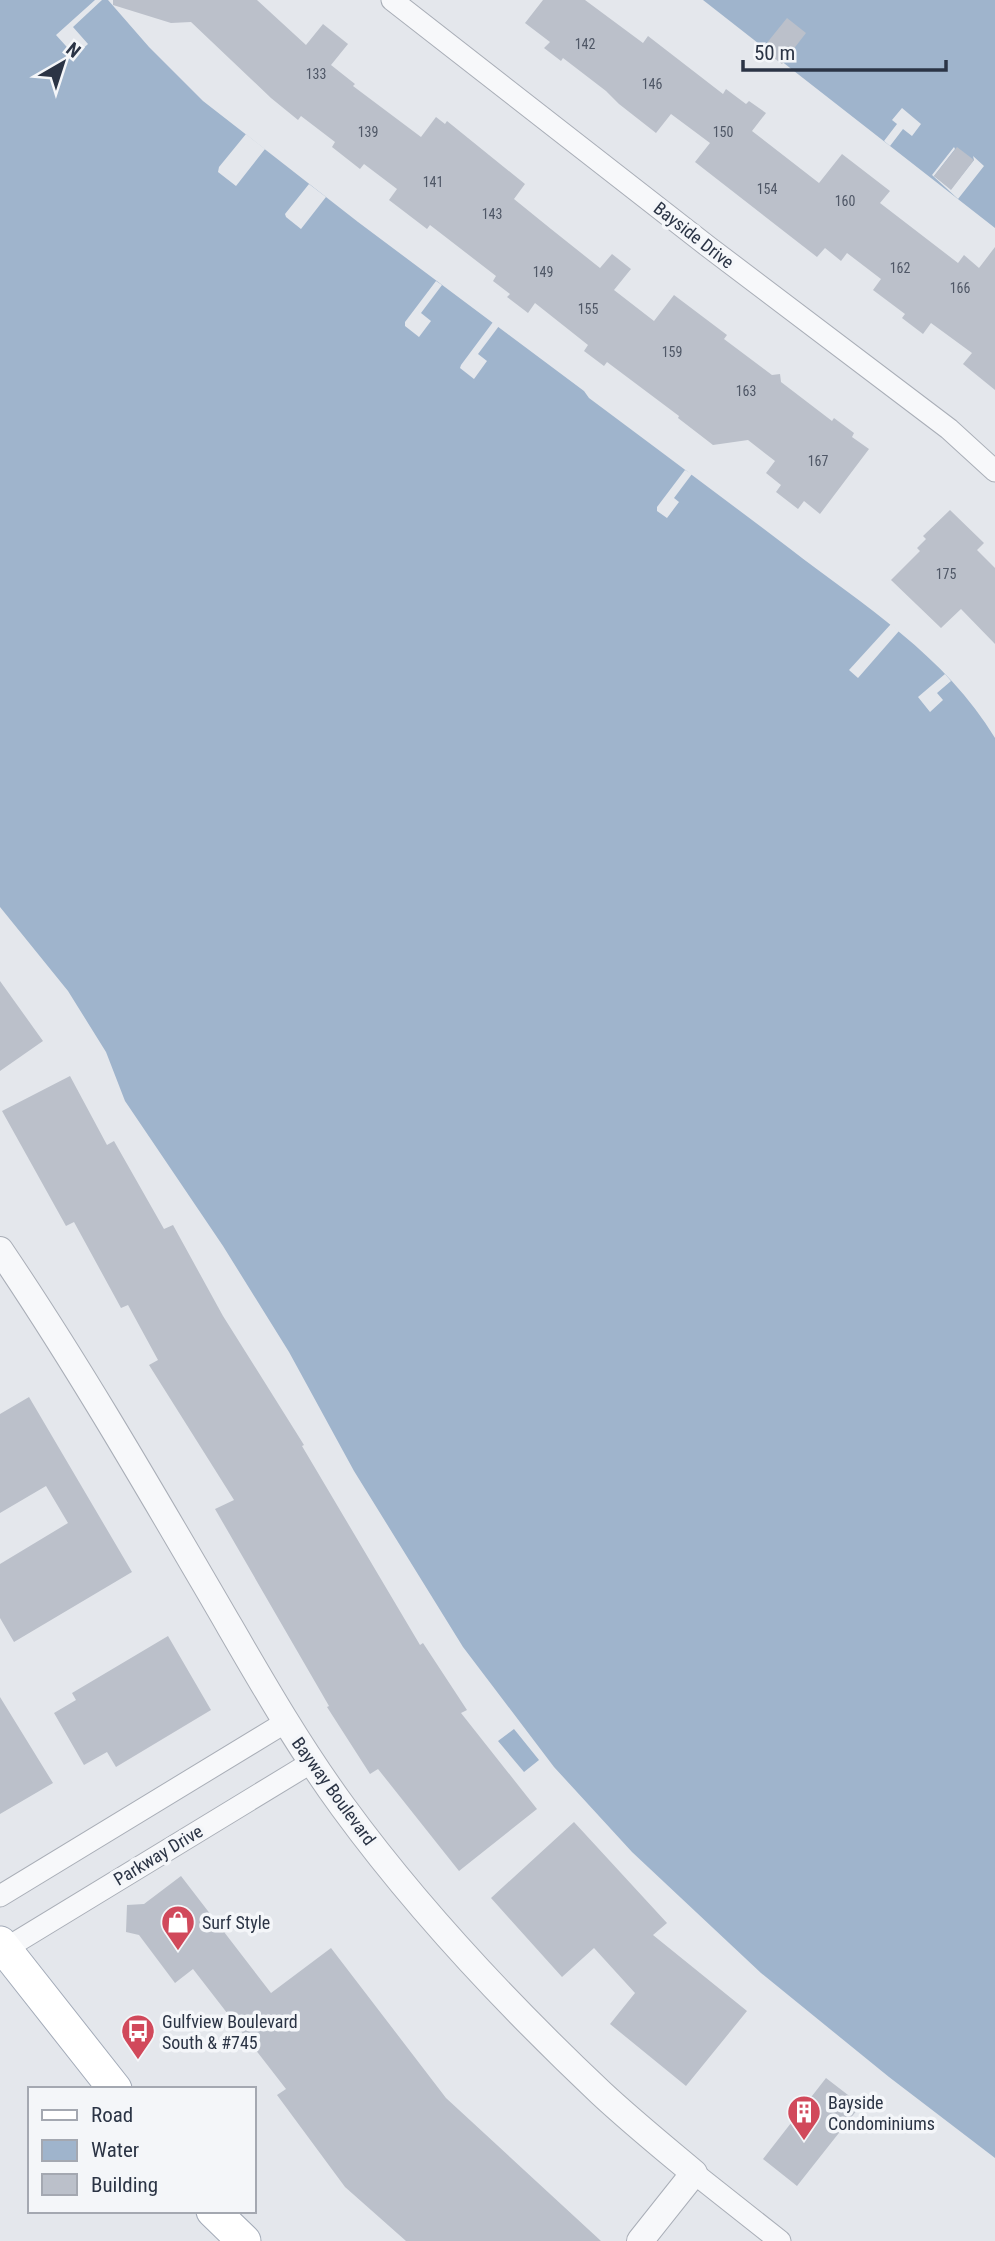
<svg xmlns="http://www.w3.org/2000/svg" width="995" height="2241" viewBox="0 0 995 2241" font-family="'Roboto Condensed',sans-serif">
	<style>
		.water { fill: #9fb4cc }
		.pier { fill: #e4e7ec }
		.building { fill: #bbc0ca }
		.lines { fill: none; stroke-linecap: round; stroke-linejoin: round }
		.minor-casing { stroke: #a9aeb7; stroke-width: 23 }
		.tertiary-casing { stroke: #a9aeb7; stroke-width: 28 }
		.primary-casing { stroke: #a3abb8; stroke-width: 35 }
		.minor { stroke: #f7f8fa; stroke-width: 21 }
		.tertiary { stroke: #f7f8fa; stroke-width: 26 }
		.primary { stroke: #fff; stroke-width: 33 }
		.labels { text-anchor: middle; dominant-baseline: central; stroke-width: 7; stroke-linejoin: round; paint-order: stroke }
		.number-label { font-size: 14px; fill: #4f5766 }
		.street-label { font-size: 18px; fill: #2b3445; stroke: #f4f6f9 }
		.poi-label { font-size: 18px; fill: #2b3445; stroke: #f4f6f9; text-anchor: start }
	</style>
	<rect width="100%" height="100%" fill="#e4e7ec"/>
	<path class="water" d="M 0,0 L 108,0 L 149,47 L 203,101 L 358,222 L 584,391 L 589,398 C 656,448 723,498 789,548 C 863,605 946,656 995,738 L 995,2158 L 889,2077 L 761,1973 L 632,1852 L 554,1767 L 463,1647 L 354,1471 L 289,1352 L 223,1246 L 125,1101 L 106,1052 L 68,991 L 0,907 Z
		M 703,0 L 995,0 L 995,228 Z
		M 514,1729 L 539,1760 L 524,1772 L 498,1741 Z"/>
	<path class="pier" d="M 95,0 L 102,0 L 73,27 L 88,44 L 75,56 L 56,35 Z
		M 902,108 L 921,124 L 912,136 L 903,129 L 890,146 L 884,141 L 897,124 L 892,120 Z
		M 246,134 L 265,149 L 236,186 L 218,172 L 219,167 Z
		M 954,147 L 955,149 L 934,176 L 951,189 L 974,160 L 973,156 L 984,166 L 958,199 L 932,175 Z
		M 309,184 L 326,197 L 301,229 L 286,217 L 285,214 Z
		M 436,281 L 442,285 L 421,313 L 431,321 L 419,337 L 405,326 L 405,322 Z
		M 493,322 L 499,326 L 478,354 L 487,361 L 474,379 L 460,368 L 461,365 Z
		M 685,470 L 692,474 L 674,498 L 679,502 L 667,518 L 657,511 L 657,507 Z
		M 891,624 L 899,631 L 858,678 L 849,670 Z
		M 945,674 L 951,681 L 937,693 L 943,700 L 930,712 L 918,697 Z"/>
	<path class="building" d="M 113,0 L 257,0 L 306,45 L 323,24 L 348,44 L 331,65 L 355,84 L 353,86 L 421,137 L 436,117 L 445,124 L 447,121 L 525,184 L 514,199 L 551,229 L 600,268 L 612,254 L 631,269 L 614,290 L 654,321 L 674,295 L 727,335 L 724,339 L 772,375 L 780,374 L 781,382 L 832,421 L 834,418 L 854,433 L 852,437 L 869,449 L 820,514 L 804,501 L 798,509 L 776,492 L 781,485 L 766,473 L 775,461 L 748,440 L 713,445 L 678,418 L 679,416 L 607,362 L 604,366 L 584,351 L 588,345 L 535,303 L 528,313 L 507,297 L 510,294 L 493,281 L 496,276 L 430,225 L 427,229 L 389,200 L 397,189 L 364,164 L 360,169 L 332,147 L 335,142 L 301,116 L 298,120 L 271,98 L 191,22 L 171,23 L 113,5 Z
		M 543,0 L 585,0 L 643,43 L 648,36 L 723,94 L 726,89 L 746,104 L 749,101 L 766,113 L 752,131 L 819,183 L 842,154 L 890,191 L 880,203 L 958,263 L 964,255 L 979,268 L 995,247 L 995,390 L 963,364 L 972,353 L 931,323 L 923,334 L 902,318 L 905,314 L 873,290 L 881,279 L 847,253 L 841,261 L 825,248 L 817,257 L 695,162 L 710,143 L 671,114 L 656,133 L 619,104 L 606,91 L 563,58 L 561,61 L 544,48 L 550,42 L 525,23 Z
		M 787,18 L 806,33 L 782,64 L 762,49 Z
		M 957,147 L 974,160 L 951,190 L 934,176 Z
		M 950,510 L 984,543 L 977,550 L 995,568 L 995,644 L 961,609 L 941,628 L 891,580 L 920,551 L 917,548 L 926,539 L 923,536 Z
		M 0,981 L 43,1041 L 0,1071 Z
		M 70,1076 L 107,1145 L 114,1141 L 164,1229 L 173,1225 L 223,1316 L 304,1445 L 302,1446 L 420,1645 L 423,1643 L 467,1710 L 461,1713 L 537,1809 L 459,1871 L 378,1769 L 370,1774 L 327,1707 L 329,1706 L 215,1509 L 234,1500 L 149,1365 L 158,1360 L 128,1305 L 121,1308 L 74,1222 L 66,1226 L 2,1111 Z
		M 29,1397 L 132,1572 L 14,1642 L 0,1618 L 0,1564 L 68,1523 L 46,1486 L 0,1513 L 0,1414 Z
		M 168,1636 L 211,1710 L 116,1767 L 107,1752 L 84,1765 L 54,1713 L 76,1700 L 72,1693 Z
		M 0,1697 L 53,1783 L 0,1814 Z
		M 574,1822 L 667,1923 L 653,1935 L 747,2011 L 686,2086 L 610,2024 L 635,1993 L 594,1948 L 562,1977 L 491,1898 Z
		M 181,1876 L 271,1993 L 331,1948 L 446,2098 L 601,2241 L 406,2241 L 345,2187 L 277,2095 L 286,2089 L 193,1969 L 175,1983 L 139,1935 L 126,1932 L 127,1905 L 144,1904 Z
		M 826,2078 L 861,2105 L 797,2186 L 763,2159 Z"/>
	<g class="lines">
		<g class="minor-casing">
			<path id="minor" d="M 392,0 L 710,248 L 949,429 L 995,471
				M 0,1896 L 286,1722
				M 5,1949 L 312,1762
				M 694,2173 L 780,2241"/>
		</g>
		<g class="tertiary-casing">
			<path id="tertiary" d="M 0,1250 C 73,1358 139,1471 205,1584 C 249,1659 291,1736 343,1807 C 416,1907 511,2008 601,2093 C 631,2121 663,2147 694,2173 L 640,2241"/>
		</g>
		<g class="primary-casing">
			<path id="primary" d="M 0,1943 L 115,2089
				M 213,2211 L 244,2241"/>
		</g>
		<use href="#minor" class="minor"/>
		<use href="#tertiary" class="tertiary"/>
		<use href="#primary" class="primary"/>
	</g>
	<defs>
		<g id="shop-pin" transform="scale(1.75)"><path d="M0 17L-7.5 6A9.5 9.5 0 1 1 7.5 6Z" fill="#d1495b" stroke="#f4f6f9"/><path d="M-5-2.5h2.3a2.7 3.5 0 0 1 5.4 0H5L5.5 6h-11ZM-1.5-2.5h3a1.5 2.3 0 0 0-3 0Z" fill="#fff"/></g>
		<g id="bus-pin" transform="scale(1.75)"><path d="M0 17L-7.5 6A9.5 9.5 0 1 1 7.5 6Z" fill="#d1495b" stroke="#f4f6f9"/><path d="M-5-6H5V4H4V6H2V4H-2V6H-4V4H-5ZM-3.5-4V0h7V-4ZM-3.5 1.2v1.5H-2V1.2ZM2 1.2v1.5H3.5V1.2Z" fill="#fff"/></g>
		<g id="building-pin" transform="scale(1.75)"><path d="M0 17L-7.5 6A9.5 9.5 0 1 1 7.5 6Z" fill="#d1495b" stroke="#f4f6f9"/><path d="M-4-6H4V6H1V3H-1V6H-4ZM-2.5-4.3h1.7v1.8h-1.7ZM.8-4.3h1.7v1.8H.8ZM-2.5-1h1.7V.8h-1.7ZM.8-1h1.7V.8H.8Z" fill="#fff"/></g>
	</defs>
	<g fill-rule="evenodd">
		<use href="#shop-pin" x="178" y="1922"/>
		<use href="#bus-pin" x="138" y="2031"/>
		<use href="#building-pin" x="804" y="2112"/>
	</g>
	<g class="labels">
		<g class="number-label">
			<text x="585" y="44">142</text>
			<text x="316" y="74">133</text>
			<text x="652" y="84">146</text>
			<text x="368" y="132">139</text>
			<text x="723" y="132">150</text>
			<text x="433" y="182">141</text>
			<text x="767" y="189">154</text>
			<text x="845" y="201">160</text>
			<text x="492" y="214">143</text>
			<text x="900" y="268">162</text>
			<text x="543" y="272">149</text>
			<text x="960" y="288">166</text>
			<text x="588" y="309">155</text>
			<text x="672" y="352">159</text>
			<text x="746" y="391">163</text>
			<text x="818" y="461">167</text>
			<text x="946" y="574">175</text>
		</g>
		<g class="street-label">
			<text transform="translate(694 235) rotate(38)">Bayside Drive</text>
			<text transform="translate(334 1791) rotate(54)">Bayway Boulevard</text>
			<text transform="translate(158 1855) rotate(-31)">Parkway Drive</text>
		</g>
		<g class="poi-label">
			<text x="202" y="1922">Surf Style</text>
			<text x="162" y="2021">Gulfview Boulevard<tspan x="162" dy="21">South &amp; #745</tspan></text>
			<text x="828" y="2102">Bayside<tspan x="828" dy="21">Condominiums</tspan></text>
		</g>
	</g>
	<rect x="28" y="2087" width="228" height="126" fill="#f4f6f9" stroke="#a4a8b1" stroke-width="2"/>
	<rect x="42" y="2110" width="35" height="10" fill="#ffffff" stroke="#a4a8b1" stroke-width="2"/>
	<text x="91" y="2122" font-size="21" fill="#2b3445">Road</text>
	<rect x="42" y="2140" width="35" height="21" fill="#9fb4cc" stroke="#a4a8b1" stroke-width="2"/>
	<text x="91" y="2157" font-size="21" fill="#2b3445">Water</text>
	<rect x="42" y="2174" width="35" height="21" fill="#bbc0ca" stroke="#a4a8b1" stroke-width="2"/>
	<text x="91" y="2192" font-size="21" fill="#2b3445">Building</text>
	<g transform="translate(63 63) rotate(39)" stroke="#f4f6f9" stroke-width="5" paint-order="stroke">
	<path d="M0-5L12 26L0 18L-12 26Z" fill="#2b3445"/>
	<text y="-10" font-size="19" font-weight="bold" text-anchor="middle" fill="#2b3445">N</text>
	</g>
	<path d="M743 60v10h203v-10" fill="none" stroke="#2b3445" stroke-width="3.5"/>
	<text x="754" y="60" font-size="21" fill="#2b3445" stroke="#f4f6f9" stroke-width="5" paint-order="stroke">50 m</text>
</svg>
